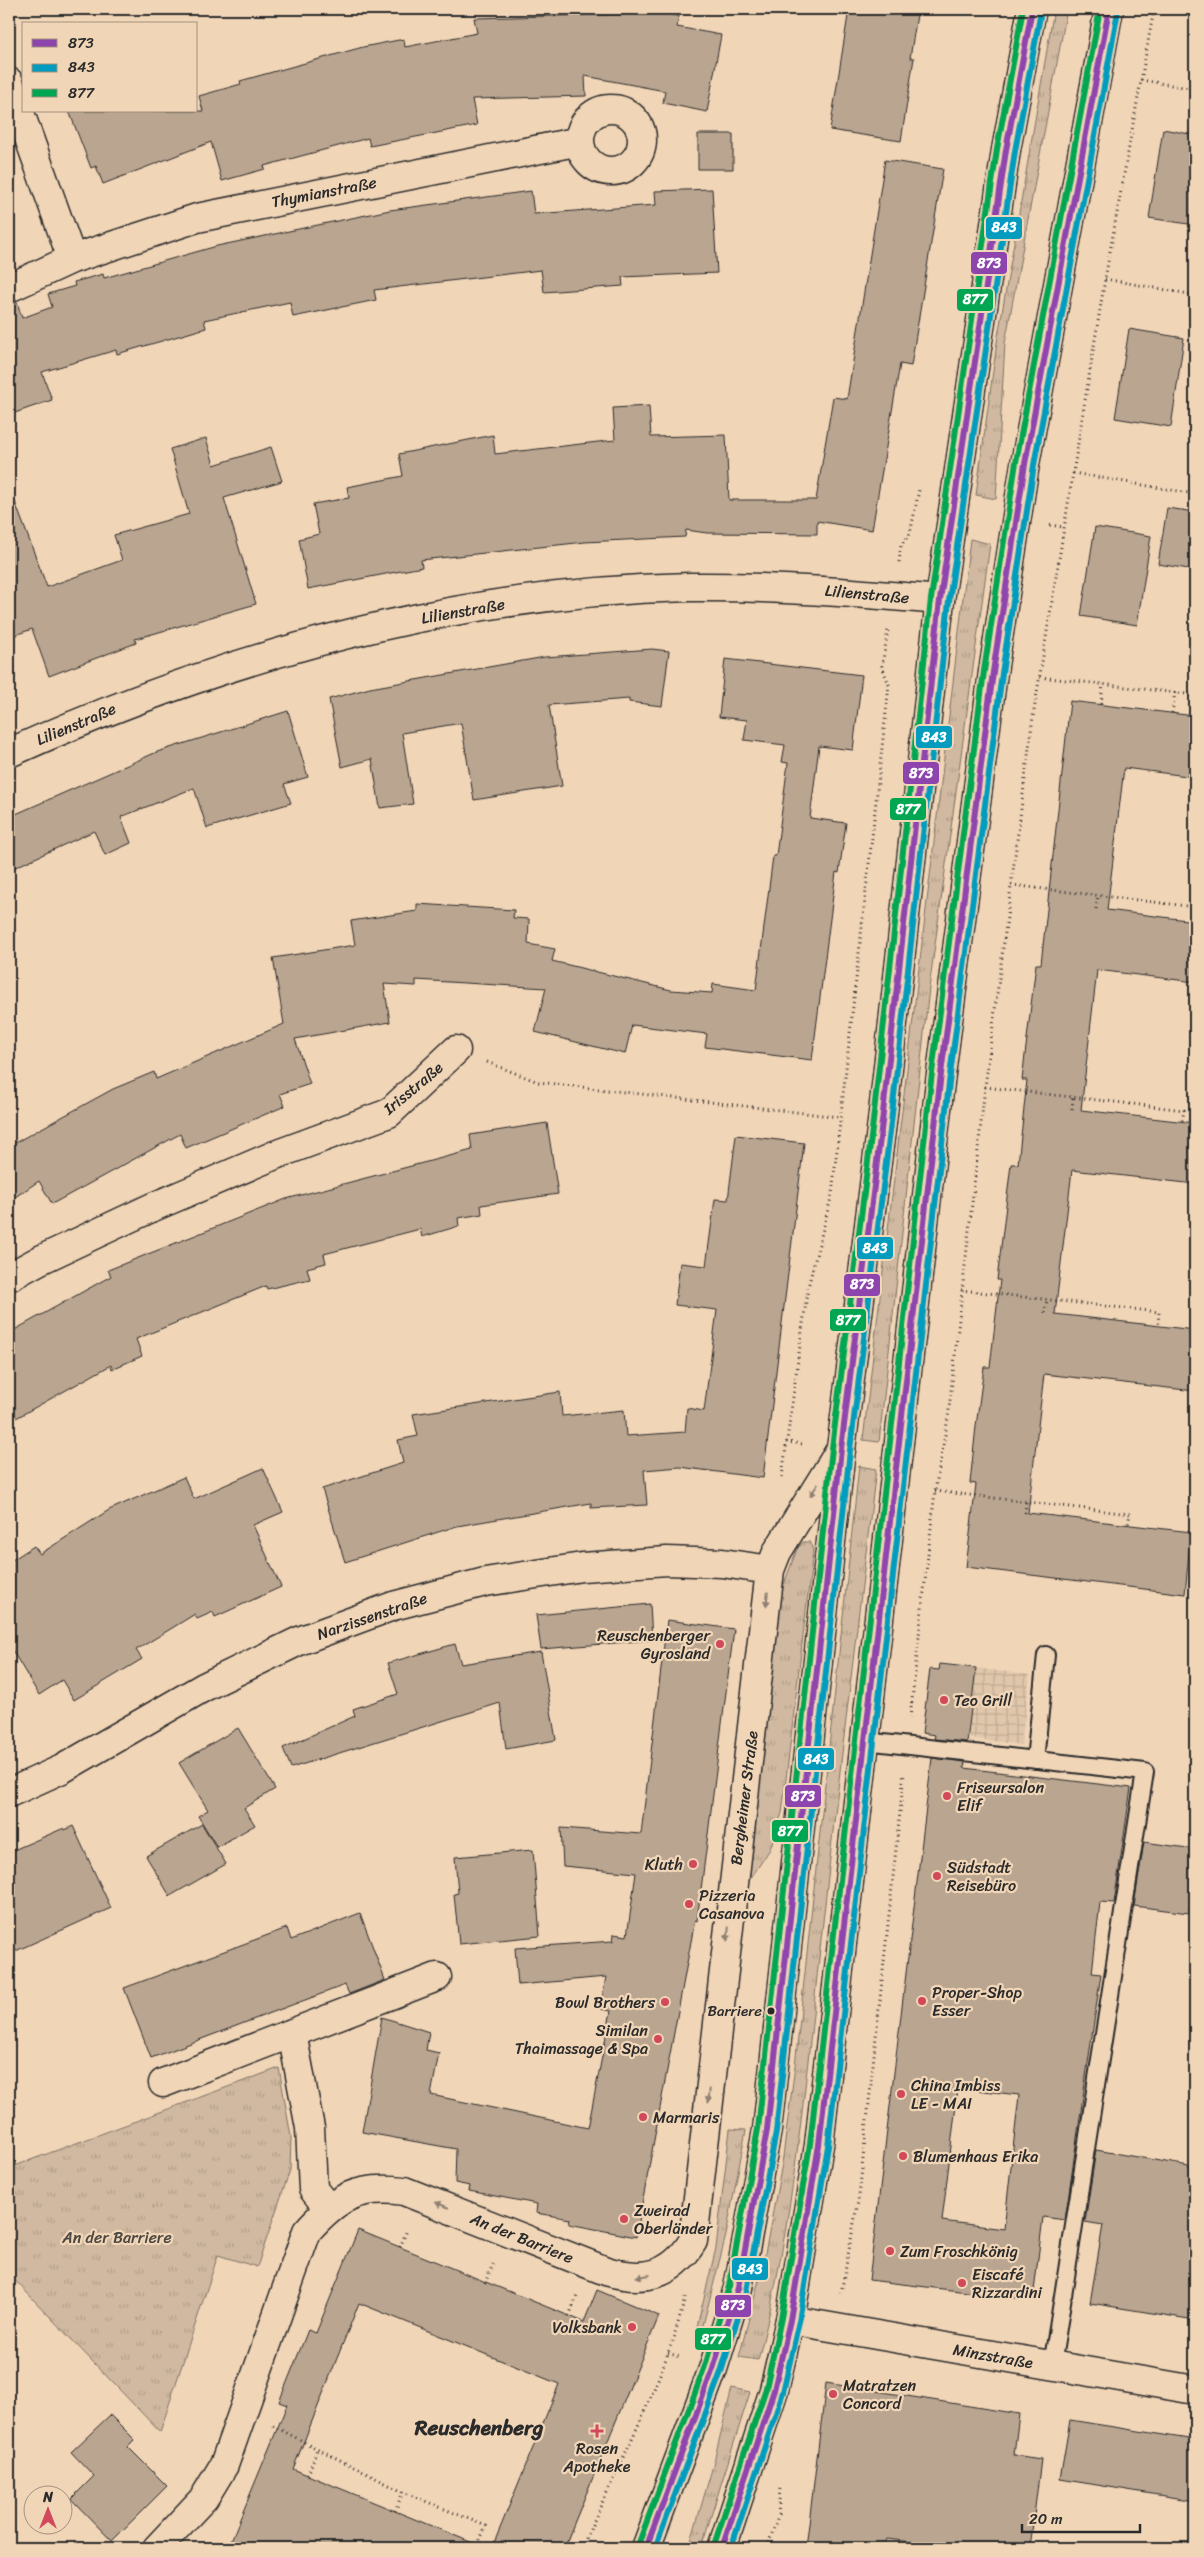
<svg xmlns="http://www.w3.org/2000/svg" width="1204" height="2557" viewBox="0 0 1204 2557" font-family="Sriracha,sans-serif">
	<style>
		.industrial { fill: url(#industrial-grid) }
		.grass { fill: url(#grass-tufts); stroke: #7e7266 }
		.building { fill: #baa590; stroke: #2b2b2b; fill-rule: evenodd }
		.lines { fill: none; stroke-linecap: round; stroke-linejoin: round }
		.service-casing { stroke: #2b2b2b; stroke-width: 20 }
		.minor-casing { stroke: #2b2b2b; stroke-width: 31 }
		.primary-casing { stroke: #2b2b2b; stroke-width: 31 }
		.path { stroke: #2b2b2b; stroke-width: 3; stroke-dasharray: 1 4; stroke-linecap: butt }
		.service { stroke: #f1d5b7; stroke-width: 16 }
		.minor { stroke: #f1d5b7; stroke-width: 28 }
		.primary { stroke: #f1d5b7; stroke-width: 28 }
		.bus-1-casing { stroke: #f1d5b7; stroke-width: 10 }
		.bus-2-casing { stroke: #f1d5b7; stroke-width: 10 }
		.bus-3-casing { stroke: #f1d5b7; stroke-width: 10 }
		.bus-1 { stroke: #8e44ad; stroke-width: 6 }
		.bus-2 { stroke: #049cbe; stroke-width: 6 }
		.bus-3 { stroke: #00a651; stroke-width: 6 }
		.oneway { fill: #8e8071 }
		.poi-dot { fill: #d1495b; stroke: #f1d5b7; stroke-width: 2 }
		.bus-dot { fill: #2b2b2b; stroke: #f1d5b7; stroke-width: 2 }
		.labels { text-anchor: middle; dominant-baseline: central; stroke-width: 4.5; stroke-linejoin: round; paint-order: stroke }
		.bus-label { font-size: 15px; fill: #2b2b2b; stroke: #f1d5b7; text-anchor: end }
		.street-label { font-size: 16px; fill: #2b2b2b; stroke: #f1d5b7 }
		.poi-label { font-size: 16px; fill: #2b2b2b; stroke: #f1d5b7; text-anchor: start }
		.park-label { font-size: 16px; fill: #4c4742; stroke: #f1d5b7 }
		.district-label { font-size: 21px; font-weight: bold; fill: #2b2b2b; stroke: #f1d5b7 }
		.line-badge { stroke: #f1d5b7; stroke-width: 2 }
		.badge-label { font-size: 14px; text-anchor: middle; font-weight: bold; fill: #fff }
	</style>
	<defs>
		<pattern id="industrial-grid" width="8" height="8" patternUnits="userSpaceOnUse" patternTransform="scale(1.25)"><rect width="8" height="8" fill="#e0c7ab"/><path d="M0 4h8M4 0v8" fill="none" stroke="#c0ab93"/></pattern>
		<pattern id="grass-tufts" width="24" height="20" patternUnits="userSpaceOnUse" patternTransform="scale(1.25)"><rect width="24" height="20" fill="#d0b9a0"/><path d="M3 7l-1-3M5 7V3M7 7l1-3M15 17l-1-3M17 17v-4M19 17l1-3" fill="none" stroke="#b39f8a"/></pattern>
	</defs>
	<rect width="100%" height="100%" fill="#f1d5b7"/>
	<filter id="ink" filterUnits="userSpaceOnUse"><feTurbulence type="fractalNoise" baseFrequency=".02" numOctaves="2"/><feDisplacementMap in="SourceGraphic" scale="10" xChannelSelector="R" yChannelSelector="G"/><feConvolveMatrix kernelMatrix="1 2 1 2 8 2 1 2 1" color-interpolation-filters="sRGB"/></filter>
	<g filter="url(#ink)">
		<path class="industrial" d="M 976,1668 L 1030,1675 L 1021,1745 L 968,1738 Z"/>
		<path class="grass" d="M 1054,9 L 1067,9 L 1005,343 L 996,499 L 976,495 L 997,342 Z
			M 970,539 L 990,544 L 929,988 L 879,1442 L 863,1440 Z
			M 859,1466 L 876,1469 C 857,1629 837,1789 820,1949 C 805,2086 793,2227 758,2360 L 739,2357 L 763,2264 L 782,2164 L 795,2066 Z
			M 803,1542 L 810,1542 L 813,1551 L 782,1813 L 770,1849 L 745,1887 L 777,1603 L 797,1549 Z
			M 279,2068 L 291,2137 L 290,2170 L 257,2267 L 218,2255 L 160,2432 L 9,2274 L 9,2168 Z
			M 730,2129 L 746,2130 L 726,2235 L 700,2337 L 696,2331 L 716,2248 Z
			M 732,2388 L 750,2392 L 701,2548 L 689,2548 L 712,2469 Z"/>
		<path class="building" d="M 631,9 L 679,16 L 677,27 L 721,35 L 707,112 L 663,103 L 665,91 L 585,76 L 586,96 L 472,99 L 477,125 L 370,146 L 368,138 L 264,166 L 265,169 L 222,181 L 211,142 L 103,184 L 96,166 L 91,168 L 69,111 L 203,111 L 199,96 L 241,84 L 240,81 L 363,47 L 404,39 L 405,47 L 477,33 L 474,18 L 630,14 Z
			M 849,9 L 918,9 L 910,58 L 914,58 L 901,141 L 830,130 Z
			M 1163,129 L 1195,135 L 1195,225 L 1149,218 Z
			M 698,134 L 733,134 L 733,169 L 698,169 Z
			M 885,160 L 943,169 L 911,366 L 900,364 L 872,530 L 817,521 L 817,534 L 707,533 L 686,530 L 685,537 L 585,542 L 421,560 L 422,567 L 308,589 L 299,539 L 319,534 L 313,504 L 349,498 L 347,487 L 403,476 L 399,454 L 493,435 L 495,454 L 615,440 L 613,408 L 649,406 L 651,437 L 726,435 L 729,500 L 816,500 L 833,397 L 847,399 Z
			M 712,189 L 717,273 L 622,277 L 623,286 L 544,292 L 541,270 L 374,290 L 376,300 L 293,317 L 290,302 L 204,320 L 206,328 L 117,354 L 116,350 L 42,372 L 52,400 L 9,415 L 9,303 L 17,302 L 22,318 L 52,307 L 48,294 L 75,286 L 74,282 L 103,274 L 104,278 L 217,246 L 390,210 L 531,191 L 534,214 L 656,205 L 655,191 Z
			M 1129,329 L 1184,338 L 1171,427 L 1115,418 Z
			M 206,438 L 214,465 L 271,447 L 282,481 L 224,498 L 256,604 L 135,639 L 136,643 L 49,676 L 32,629 L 15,635 L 9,616 L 9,495 L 12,494 L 47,587 L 122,560 L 114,535 L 189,514 L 170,449 Z
			M 1167,508 L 1195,512 L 1195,570 L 1158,564 Z
			M 1095,527 L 1151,536 L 1137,625 L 1081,616 Z
			M 652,649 L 669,651 L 662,706 L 629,702 L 629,699 L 549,705 L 562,786 L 474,800 L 461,723 L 402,733 L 413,804 L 380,808 L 372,759 L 342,767 L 329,699 L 370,688 L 545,657 Z
			M 725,659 L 862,675 L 853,750 L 819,746 L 810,818 L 846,823 L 839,873 L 836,872 L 812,1060 L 705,1047 L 707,1034 L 632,1025 L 625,1054 L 535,1032 L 546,988 L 416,980 L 416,986 L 384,984 L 390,1022 L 295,1039 L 310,1084 L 280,1094 L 285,1106 L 186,1148 L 180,1134 L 52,1204 L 39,1181 L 9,1201 L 9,1146 L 113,1089 L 154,1072 L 156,1079 L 284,1024 L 273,958 L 355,945 L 351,921 L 417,911 L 417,904 L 514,910 L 513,918 L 529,919 L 528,944 L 555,949 L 552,961 L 671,990 L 712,993 L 713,984 L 756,990 L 773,856 L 776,856 L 788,763 L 782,762 L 785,745 L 744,740 L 747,720 L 719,717 Z
			M 1070,701 L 1195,716 L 1195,777 L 1124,768 L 1107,910 L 1195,921 L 1195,982 L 1097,970 L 1081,1110 L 1195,1123 L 1195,1184 L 1072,1170 L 1055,1314 L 1195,1330 L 1195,1391 L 1044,1374 L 1028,1513 L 1191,1532 L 1185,1594 L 966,1567 L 976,1484 L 970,1483 L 976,1426 L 984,1367 L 990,1367 L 1000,1280 L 997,1280 L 1011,1164 L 1018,1164 L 1027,1080 L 1022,1080 L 1036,964 L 1041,964 Z
			M 288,711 L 308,777 L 284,784 L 291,803 L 207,828 L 194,788 L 121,817 L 131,843 L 105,855 L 94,831 L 9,870 L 9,817 L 157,752 Z
			M 547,1123 L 558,1194 L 481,1205 L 482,1214 L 458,1218 L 459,1226 L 422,1237 L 420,1229 L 324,1254 L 326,1263 L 307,1268 L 310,1279 L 267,1289 L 266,1286 L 136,1339 L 142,1356 L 112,1369 L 111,1365 L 9,1422 L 9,1333 L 111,1276 L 108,1270 L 286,1199 L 472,1150 L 470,1135 Z
			M 736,1135 L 804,1143 L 763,1478 L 680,1467 L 644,1470 L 647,1505 L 591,1508 L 591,1503 L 457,1526 L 345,1562 L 322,1489 L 403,1463 L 398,1440 L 418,1436 L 413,1414 L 560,1392 L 562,1416 L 624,1410 L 626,1436 L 685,1432 L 687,1408 L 704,1411 L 717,1310 L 675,1305 L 680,1263 L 706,1266 L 715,1199 L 728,1200 Z
			M 263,1468 L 283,1512 L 253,1525 L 281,1587 L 215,1617 L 213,1612 L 197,1619 L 195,1614 L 136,1650 L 142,1659 L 74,1700 L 62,1680 L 39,1695 L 9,1645 L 9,1562 L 34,1546 L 40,1554 L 109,1510 L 184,1477 L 194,1499 Z
			M 650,1604 L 652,1640 L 541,1649 L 536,1615 Z
			M 667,1620 L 734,1629 L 697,1921 L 695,1920 L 636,2237 L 569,2224 L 570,2219 L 536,2213 L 537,2204 L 469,2191 L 470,2186 L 455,2183 L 456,2149 L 362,2132 L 382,2017 L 429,2032 L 426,2050 L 439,2053 L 431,2095 L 588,2128 L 611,2011 L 600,2009 L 606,1977 L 518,1985 L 515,1948 L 613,1941 L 614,1934 L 627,1936 L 636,1873 L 563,1866 L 561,1828 L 641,1834 Z
			M 455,1644 L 461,1664 L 541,1652 L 556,1740 L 506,1749 L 500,1703 L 291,1768 L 283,1748 L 355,1716 L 353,1709 L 398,1694 L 388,1663 Z
			M 940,1664 L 976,1668 L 967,1742 L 934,1739 L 935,1735 L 922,1733 L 930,1669 L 939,1670 Z
			M 238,1728 L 275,1789 L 244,1808 L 255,1825 L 217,1847 L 198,1816 L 208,1810 L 179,1763 Z
			M 932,1758 L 965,1762 L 964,1768 L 1131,1788 L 1114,1903 L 1100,1902 L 1092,1973 L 1101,1974 L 1065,2220 L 1043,2217 L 1033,2300 L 869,2280 ZM 958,2088 L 1019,2095 L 1004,2229 L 942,2221 Z
			M 202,1824 L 226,1864 L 170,1896 L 146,1856 Z
			M 73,1826 L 111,1908 L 9,1954 L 9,1852 L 64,1828 L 65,1830 Z
			M 1144,1842 L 1195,1849 L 1189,1913 L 1134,1906 Z
			M 533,1850 L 540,1936 L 459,1944 L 454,1894 L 458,1893 L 455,1857 Z
			M 360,1913 L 385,1980 L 349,1994 L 345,1985 L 151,2058 L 124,1988 L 287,1928 L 291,1940 Z
			M 1096,2150 L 1195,2167 L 1195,2320 L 1090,2303 L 1103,2225 L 1085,2222 Z
			M 358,2230 L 584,2322 L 597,2290 L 659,2316 L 564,2548 L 492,2548 L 559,2384 L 359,2303 L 293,2469 L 485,2548 L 228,2548 L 287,2405 L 279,2402 L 308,2330 L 316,2333 Z
			M 826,2383 L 1019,2414 L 1014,2455 L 1041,2459 L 1030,2548 L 962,2548 L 887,2539 L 879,2548 L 806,2548 Z
			M 110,2415 L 135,2440 L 128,2447 L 167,2486 L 112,2541 L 71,2499 L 94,2476 L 71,2452 Z
			M 1070,2420 L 1195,2440 L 1195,2501 L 1060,2479 Z"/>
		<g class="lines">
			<g class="service-casing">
				<path id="service" d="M 865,1741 L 1145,1772 L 1052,2366
					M 1035,1760 L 1046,1655"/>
			</g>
			<g class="minor-casing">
				<path id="minor" d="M 9,82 L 72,259
					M580 140a31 31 0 1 1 62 0a31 31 0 1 1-62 0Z
					M 9,288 L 72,259 L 197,218 L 580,141
					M 9,753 C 225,656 452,592 690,587 C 774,586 857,593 940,600
					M 9,1277 L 40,1260 L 153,1207 L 275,1155 L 389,1113 L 456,1050
					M 9,1793 L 62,1769 L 204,1687 L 299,1641 L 393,1606 L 485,1582 L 582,1567 L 667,1561 L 722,1563 L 770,1570
					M 292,2033 L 310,2128 L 313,2189 L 328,2208
					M 163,2083 L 437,1977
					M 790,2320 L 1195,2390
					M 157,2548 L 204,2498 L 224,2465 L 307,2231 C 337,2197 358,2185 404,2191 L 606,2271 C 644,2282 672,2276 693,2241 L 770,1570 L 777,1552 L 841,1449"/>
			</g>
			<g class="primary-casing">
				<path id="primary" d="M 646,2548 L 713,2369 L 738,2288 L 767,2130 L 841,1449 L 882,1122 L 940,600 L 1006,150 L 1032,9
					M 722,2548 L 774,2390 L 790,2320 L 819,2145 L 940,1082 L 993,672 L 1025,464 L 1109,9"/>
			</g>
			<path class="path" d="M 1141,80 L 1195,89
				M 1105,279 L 1195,295
				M 1073,473 L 1195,494
				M 1050,525 L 1063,527
				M 899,562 L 901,545 L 910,534 L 919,490
				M 1040,677 L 1195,695
				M 1101,704 L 1103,684
				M 1172,713 L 1175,692
				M 1011,885 L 1195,907
				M 1096,909 L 1098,896
				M 487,1062 L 538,1082 L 839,1117
				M 985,1087 L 1184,1110 L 1182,1122
				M 1072,1109 L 1073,1098
				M 961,1290 L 1159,1312 L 1158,1326
				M 1045,1313 L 1047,1299
				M 786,1442 L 803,1444
				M 782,1477 L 808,1287 L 832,1194 L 889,685 L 882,666 L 888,630
				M 935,1491 L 1130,1514 L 1128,1525
				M 1025,1513 L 1026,1502
				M 910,1718 L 935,1491 L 948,1418 L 985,1087 L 1033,717 L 1105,279 L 1154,9
				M 400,2247 L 407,2230
				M 485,2283 L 493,2264
				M 841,2293 L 859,2196 L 904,1774
				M 569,2316 L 577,2296
				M 668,2353 L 680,2357
				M 273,2426 L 403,2492 L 486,2526 L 478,2544
				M 308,2475 L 317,2449
				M 395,2511 L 403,2492
				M 582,2548 C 617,2465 663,2386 685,2298
				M 767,2548 L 778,2516 L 780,2487"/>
			<use href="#service" class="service"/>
			<use href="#minor" class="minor"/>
			<use href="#primary" class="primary"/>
			<g class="bus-1-casing">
				<path id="bus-1" d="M 646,2548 L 713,2369 L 738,2288 L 767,2130 L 841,1449 L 882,1122 L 940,600 L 1006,150 L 1032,9
					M 722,2548 L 774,2390 L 790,2320 L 819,2145 L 940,1082 L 993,672 L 1025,464 L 1109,9"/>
			</g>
			<g class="bus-2-casing">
				<path id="bus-2" d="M 655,2548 L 721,2372 L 746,2291 L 776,2132 L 850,1450 L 891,1123 L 949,601 L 1015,151 L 1041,11
					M 731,2548 L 783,2392 L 799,2321 L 828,2146 L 949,1083 L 1002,673 L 1034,465 L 1118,11"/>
			</g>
			<g class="bus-3-casing">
				<path id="bus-3" d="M 638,2545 L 705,2366 L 729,2286 L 758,2129 L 832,1448 L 873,1121 L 931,599 L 997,149 L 1023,9
					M 714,2545 L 766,2388 L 781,2318 L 810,2144 L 931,1081 L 984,671 L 1016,462 L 1100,9"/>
			</g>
			<use href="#bus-1" class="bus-1"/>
			<use href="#bus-2" class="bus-2"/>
			<use href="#bus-3" class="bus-3"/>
		</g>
		<defs><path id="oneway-solid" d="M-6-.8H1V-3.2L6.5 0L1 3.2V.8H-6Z" transform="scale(1.25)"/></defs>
		<g class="oneway">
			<use href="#oneway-solid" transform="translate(814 1490) rotate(123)"/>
			<use href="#oneway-solid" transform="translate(767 1599) rotate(97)"/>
			<use href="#oneway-solid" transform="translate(728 1934) rotate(97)"/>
			<use href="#oneway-solid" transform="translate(709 2096) rotate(96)"/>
			<use href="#oneway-solid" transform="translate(442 2205) rotate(-158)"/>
			<use href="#oneway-solid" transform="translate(643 2276) rotate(173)"/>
		</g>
	</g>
	<g class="poi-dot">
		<circle cx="720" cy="1644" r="5"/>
		<circle cx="944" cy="1700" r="5"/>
		<circle cx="947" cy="1796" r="5"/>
		<circle cx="693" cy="1864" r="5"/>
		<circle cx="937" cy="1876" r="5"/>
		<circle cx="689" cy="1904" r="5"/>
		<circle cx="922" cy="2001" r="5"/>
		<circle cx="665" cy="2002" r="5"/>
		<circle cx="658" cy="2039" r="5"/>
		<circle cx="901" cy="2094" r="5"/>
		<circle cx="643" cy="2117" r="5"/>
		<circle cx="903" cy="2156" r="5"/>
		<circle cx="624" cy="2219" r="5"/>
		<circle cx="890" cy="2251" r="5"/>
		<circle cx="962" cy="2283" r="5"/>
		<circle cx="632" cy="2327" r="5"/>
		<circle cx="833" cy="2394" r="5"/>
		<path d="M594.5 2423.5h5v5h5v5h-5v5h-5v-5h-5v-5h5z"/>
	</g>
	<circle class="bus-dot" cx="771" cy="2011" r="4.5"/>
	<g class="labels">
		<g class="bus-label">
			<text x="762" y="2011">Barriere</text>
		</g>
		<g class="street-label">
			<text transform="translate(324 192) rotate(-11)">Thymianstraße</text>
			<text transform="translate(867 594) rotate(5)">Lilienstraße</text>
			<text transform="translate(463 611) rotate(-10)">Lilienstraße</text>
			<text transform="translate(76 724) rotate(-23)">Lilienstraße</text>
			<text transform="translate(413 1088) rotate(-40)">Irisstraße</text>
			<text transform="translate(372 1616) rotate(-19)">Narzissenstraße</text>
			<text transform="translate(744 1798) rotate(-83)">Bergheimer Straße</text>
			<text transform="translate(522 2238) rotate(22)">An der Barriere</text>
			<text transform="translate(993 2356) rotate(10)">Minzstraße</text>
		</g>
		<g class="poi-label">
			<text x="710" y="1635" text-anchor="end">Reuschenberger<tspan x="710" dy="18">Gyrosland</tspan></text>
			<text x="954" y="1700">Teo Grill</text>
			<text x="957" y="1787">Friseursalon<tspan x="957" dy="18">Elif</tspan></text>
			<text x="683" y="1864" text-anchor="end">Kluth</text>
			<text x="947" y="1867">Südstadt<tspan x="947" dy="18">Reisebüro</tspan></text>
			<text x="699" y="1895">Pizzeria<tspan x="699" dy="18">Casanova</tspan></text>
			<text x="932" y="1992">Proper-Shop<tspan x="932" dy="18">Esser</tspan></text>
			<text x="655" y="2002" text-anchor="end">Bowl Brothers</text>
			<text x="648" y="2030" text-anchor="end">Similan<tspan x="648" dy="18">Thaimassage &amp; Spa</tspan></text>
			<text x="911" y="2085">China Imbiss<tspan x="911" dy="18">LE - MAI</tspan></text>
			<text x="653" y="2117">Marmaris</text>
			<text x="913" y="2156">Blumenhaus Erika</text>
			<text x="634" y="2210">Zweirad<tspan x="634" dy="18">Oberländer</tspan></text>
			<text x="900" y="2251">Zum Froschkönig</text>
			<text x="972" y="2274">Eiscafé<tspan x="972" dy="18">Rizzardini</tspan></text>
			<text x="622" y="2327" text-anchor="end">Volksbank</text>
			<text x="843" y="2385">Matratzen<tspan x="843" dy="18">Concord</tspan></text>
			<text x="597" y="2448" text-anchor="middle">Rosen<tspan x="597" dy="18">Apotheke</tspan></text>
		</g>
		<g class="park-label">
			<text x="117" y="2237">An der Barriere</text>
		</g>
		<g class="district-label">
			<text x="479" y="2428">Reuschenberg</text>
		</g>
	</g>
	<g class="line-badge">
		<rect x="985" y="216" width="38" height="24" rx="5" fill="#049cbe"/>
		<rect x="970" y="251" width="38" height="24" rx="5" fill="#8e44ad"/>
		<rect x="956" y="288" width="38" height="24" rx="5" fill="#00a651"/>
		<rect x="915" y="725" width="38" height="24" rx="5" fill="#049cbe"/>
		<rect x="902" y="761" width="38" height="24" rx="5" fill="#8e44ad"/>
		<rect x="889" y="797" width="38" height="24" rx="5" fill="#00a651"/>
		<rect x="856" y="1236" width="38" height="24" rx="5" fill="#049cbe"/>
		<rect x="843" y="1273" width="38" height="24" rx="5" fill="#8e44ad"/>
		<rect x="829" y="1308" width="38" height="24" rx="5" fill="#00a651"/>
		<rect x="797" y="1747" width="38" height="24" rx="5" fill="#049cbe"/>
		<rect x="784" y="1784" width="38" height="24" rx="5" fill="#8e44ad"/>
		<rect x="771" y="1819" width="38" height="24" rx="5" fill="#00a651"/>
		<rect x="731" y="2257" width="38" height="24" rx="5" fill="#049cbe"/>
		<rect x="714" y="2294" width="38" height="24" rx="5" fill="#8e44ad"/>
		<rect x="694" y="2327" width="38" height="24" rx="5" fill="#00a651"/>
	</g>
	<g class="badge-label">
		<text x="1004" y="232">843</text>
		<text x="989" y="268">873</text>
		<text x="975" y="304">877</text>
		<text x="934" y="742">843</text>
		<text x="921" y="778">873</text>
		<text x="908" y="814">877</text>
		<text x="875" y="1253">843</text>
		<text x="862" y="1289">873</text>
		<text x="848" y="1325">877</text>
		<text x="816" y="1764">843</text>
		<text x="803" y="1801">873</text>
		<text x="790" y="1836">877</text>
		<text x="750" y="2274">843</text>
		<text x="733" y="2310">873</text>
		<text x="713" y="2344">877</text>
	</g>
	<rect width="1204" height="2557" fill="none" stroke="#f1d5b7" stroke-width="30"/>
	<rect x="15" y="15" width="1174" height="2527" fill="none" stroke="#2b2b2b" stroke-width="2" filter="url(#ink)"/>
	<rect x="22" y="22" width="175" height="90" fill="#f1d5b7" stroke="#a2917f"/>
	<rect x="32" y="39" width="25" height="8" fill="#8e44ad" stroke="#a2917f"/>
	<text x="68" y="48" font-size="15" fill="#2b2b2b">873</text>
	<rect x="32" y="64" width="25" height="8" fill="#049cbe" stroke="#a2917f"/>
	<text x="68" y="72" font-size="15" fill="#2b2b2b">843</text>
	<rect x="32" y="89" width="25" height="8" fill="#00a651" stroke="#a2917f"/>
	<text x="68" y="98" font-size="15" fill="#2b2b2b">877</text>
	<g transform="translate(48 2510)"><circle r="24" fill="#f1d5b7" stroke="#a2917f"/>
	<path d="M0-4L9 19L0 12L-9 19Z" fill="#d1495b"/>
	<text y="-8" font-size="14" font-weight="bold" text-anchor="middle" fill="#2b2b2b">N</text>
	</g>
	<path d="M1022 2524v8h118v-8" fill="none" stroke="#2b2b2b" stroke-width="2.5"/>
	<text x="1029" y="2524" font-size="15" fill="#2b2b2b" stroke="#f1d5b7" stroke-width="4" paint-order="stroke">20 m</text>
</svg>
